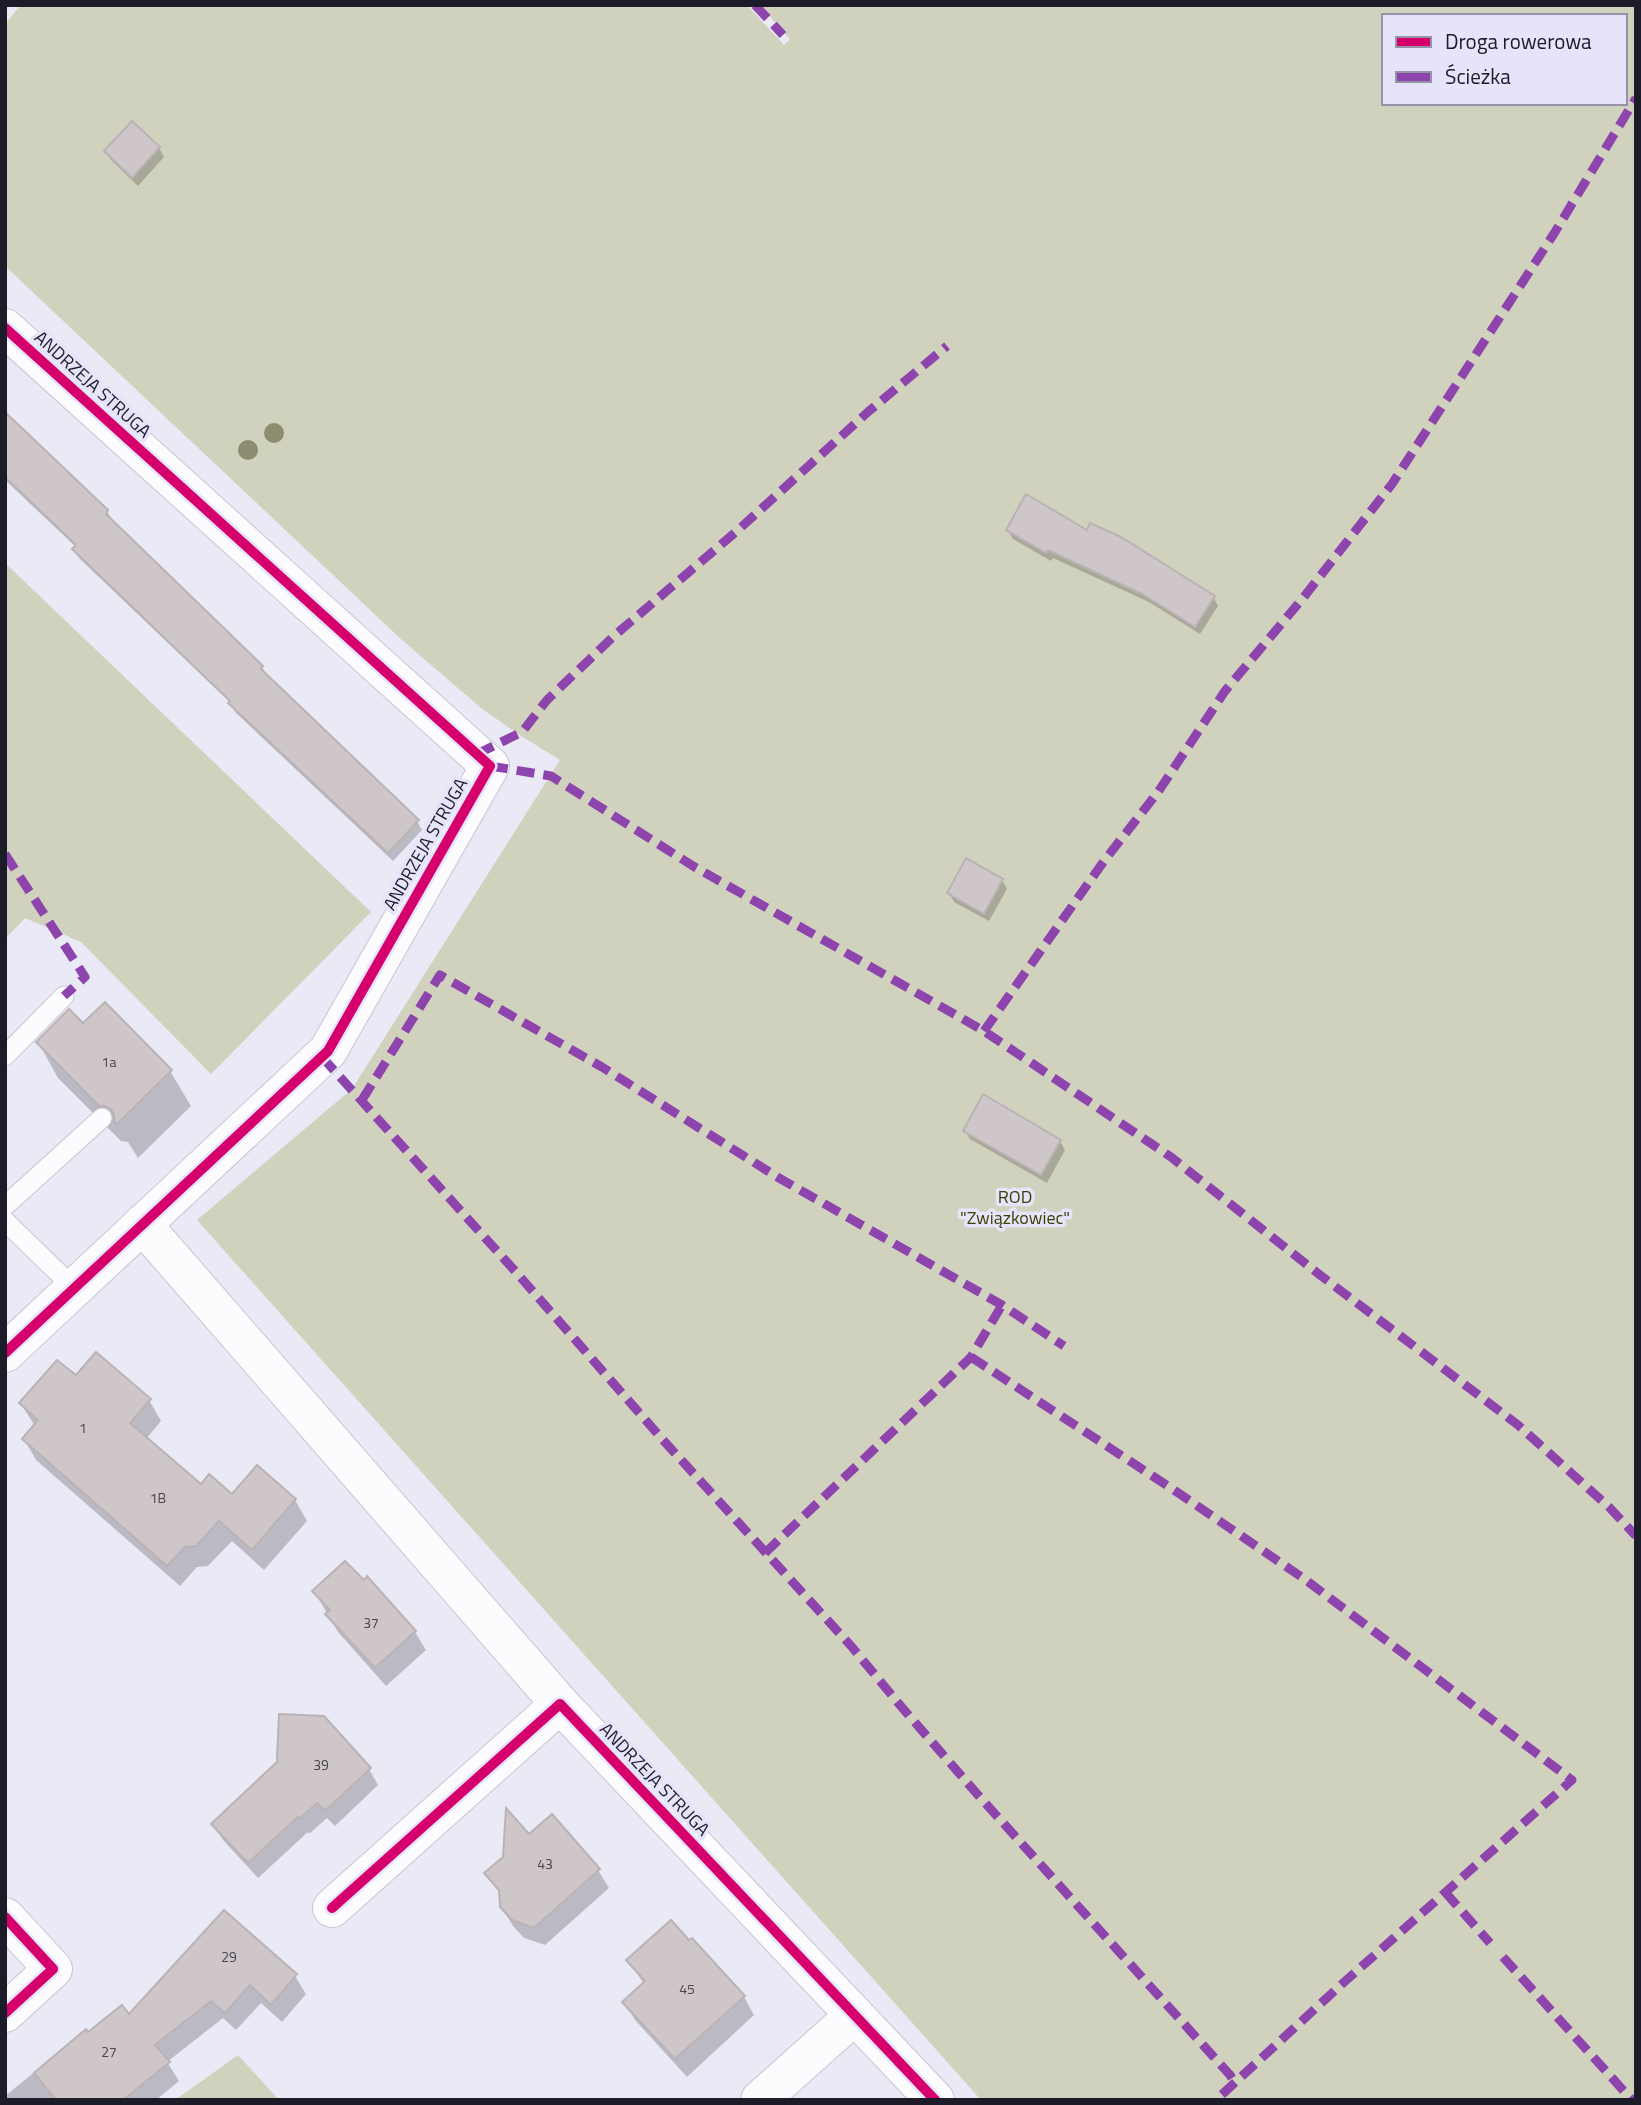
<svg xmlns="http://www.w3.org/2000/svg" width="1641" height="2105" viewBox="0 0 1641 2105" font-family="'Titillium Web',sans-serif">
	<style>
		.green { fill: #d1d2be; fill-rule: evenodd }
		.shadow { fill: #0003 }
		.building { fill: #cec6c8; stroke: #bab3b5; stroke-width: 2 }
		.lines { fill: none; stroke-linecap: round; stroke-linejoin: round }
		.service-casing { stroke: #c6c5d2; stroke-width: 21 }
		.minor-casing { stroke: #c6c5d2; stroke-width: 40 }
		.service { stroke: #fcfcfe; stroke-width: 19 }
		.minor { stroke: #fcfcfe; stroke-width: 38 }
		.quiet { stroke: #8e44ad; stroke-width: 9; stroke-dasharray: 18 9; stroke-linecap: butt }
		.cycleway-casing { stroke: #e6e4fb; stroke-width: 15 }
		.cycleway { stroke: #d6006c; stroke-width: 10 }
		.tree { fill: #8c8c70 }
		.labels { text-anchor: middle; dominant-baseline: central; stroke-width: 7; stroke-linejoin: round; paint-order: stroke }
		.number-label { font-size: 14px; fill: #484650 }
		.street-label { font-size: 18px; fill: #1c1b28; stroke: #e6e4fb }
		.park-label { font-size: 18px; fill: #3f3f02; stroke: #e6e4fb }
	</style>
	<rect width="100%" height="100%" fill="#eae9f6"/>
	<path class="green" d="M 21,5 L 747,5 L 784,45 L 790,39 L 759,5 L 1636,5 L 1636,2100 L 981,2100 L 197,1220 L 352,1089 L 560,760 L 518,734 L 481,708 L 402,640 L 5,266 L 5,24 ZM 1384,16 L 1625,16 L 1625,103 L 1384,103 Z
		M 5,563 L 371,912 L 211,1074 L 81,942 L 25,918 L 5,939 Z
		M 238,2055 L 279,2100 L 175,2100 Z"/>
	<path class="shadow" d="M 132,123 L 159,148 L 164,157 L 138,186 L 111,160 L 106,152 Z
		M 5,414 L 107,511 L 112,520 L 262,667 L 267,676 L 417,821 L 422,830 L 393,861 L 235,712 L 230,702 L 79,558 L 74,550 L 76,547 L 5,480 Z
		M 1008,530 L 1088,532 L 1213,597 L 1218,606 L 1200,634 L 1149,602 L 1053,558 L 1051,561 L 1013,539 Z
		M 1002,880 L 1007,889 L 989,921 L 954,902 L 949,893 Z
		M 83,1026 L 170,1071 L 191,1106 L 138,1158 L 128,1142 L 121,1141 L 58,1078 L 38,1042 Z
		M 965,1131 L 1060,1141 L 1065,1150 L 1047,1183 L 970,1139 Z
		M 77,1378 L 149,1400 L 161,1421 L 146,1439 L 201,1487 L 232,1497 L 257,1467 L 295,1500 L 307,1521 L 264,1570 L 232,1541 L 208,1566 L 197,1567 L 180,1586 L 36,1460 L 24,1439 L 35,1426 L 21,1404 Z
		M 367,1579 L 415,1632 L 426,1650 L 386,1686 L 338,1632 L 314,1591 L 364,1583 Z
		M 369,1769 L 378,1785 L 335,1826 L 327,1818 L 309,1834 L 308,1832 L 258,1878 L 223,1840 L 214,1824 Z
		M 529,1837 L 598,1870 L 609,1888 L 545,1945 L 524,1938 L 513,1926 L 501,1906 L 501,1896 L 487,1874 Z
		M 224,1912 L 295,1976 L 306,1994 L 282,2022 L 261,2003 L 236,2030 L 223,2018 L 167,2062 L 179,2081 L 156,2100 L 5,2100 L 5,2096 L 85,2031 L 88,2034 L 129,2016 Z
		M 629,1961 L 744,1997 L 754,2015 L 687,2077 L 635,2020 L 624,2002 L 644,1984 Z"/>
	<path class="building" d="M 132,121 L 160,147 L 132,178 L 104,151 Z
		M 5,412 L 108,510 L 106,514 L 263,666 L 261,669 L 419,820 L 388,853 L 228,703 L 230,701 L 72,549 L 76,545 L 5,477 Z
		M 1026,494 L 1087,530 L 1090,523 L 1121,537 L 1215,596 L 1195,627 L 1142,594 L 1048,550 L 1046,553 L 1006,530 Z
		M 966,858 L 1003,879 L 984,914 L 947,893 Z
		M 105,1002 L 172,1070 L 117,1124 L 114,1121 L 114,1115 L 111,1109 L 105,1106 L 99,1106 L 36,1042 L 69,1009 L 83,1023 Z
		M 983,1094 L 1061,1140 L 1041,1175 L 963,1131 Z
		M 96,1352 L 151,1399 L 130,1423 L 201,1484 L 209,1474 L 232,1494 L 257,1465 L 296,1499 L 252,1550 L 219,1521 L 196,1546 L 185,1547 L 167,1566 L 22,1439 L 38,1420 L 19,1403 L 57,1360 L 76,1375 Z
		M 345,1561 L 364,1580 L 367,1576 L 416,1631 L 375,1668 L 325,1614 L 330,1610 L 312,1591 Z
		M 279,1714 L 324,1716 L 371,1768 L 325,1811 L 317,1803 L 299,1819 L 298,1817 L 248,1863 L 211,1824 L 278,1761 L 277,1759 Z
		M 506,1808 L 529,1834 L 552,1814 L 600,1869 L 534,1928 L 512,1920 L 500,1907 L 499,1890 L 484,1873 L 503,1857 Z
		M 224,1910 L 297,1974 L 271,2005 L 250,1985 L 225,2013 L 211,2001 L 155,2045 L 170,2062 L 123,2100 L 56,2100 L 34,2073 L 86,2029 L 88,2032 L 122,2005 L 129,2014 Z
		M 671,1920 L 689,1940 L 692,1938 L 745,1996 L 675,2059 L 622,2002 L 645,1981 L 626,1960 Z"/>
	<g class="lines">
		<g class="service-casing">
			<path id="service" d="M 5,1056 L 64,996
				M 5,1206 L 102,1118
				M 5,1221 L 74,1288"/>
		</g>
		<g class="minor-casing">
			<path id="minor" d="M 5,328 L 490,766 L 328,1051 L 5,1353
				M 142,1224 L 560,1704
				M 332,1908 L 560,1704 L 935,2100
				M 5,1917 L 53,1969 L 5,2013
				M 760,2100 L 855,2015"/>
		</g>
		<use href="#service" class="service"/>
		<use href="#minor" class="minor"/>
		<path class="quiet" d="M 755,5 L 783,35
			M 477,754 L 522,732 L 547,700 L 615,635 L 737,531 L 869,411 L 947,346
			M 490,766 L 551,776 L 693,866 L 984,1031 L 1171,1157 L 1320,1275 L 1518,1425 L 1609,1507 L 1636,1536
			M 5,854 L 85,977 L 64,996
			M 984,1031 L 1104,861 L 1158,792 L 1225,691 L 1303,598 L 1392,484 L 1555,232 L 1636,98
			M 322,1057 L 515,1271 L 663,1440 L 852,1647 L 899,1704 L 978,1795 L 1230,2075 L 1235,2083
			M 362,1100 L 440,975 L 602,1067 L 779,1178 L 1002,1305 L 1064,1346
			M 971,1357 L 1174,1490 L 1303,1578 L 1572,1780 L 1342,1984 L 1216,2100
			M 765,1553 L 971,1357 L 1002,1305
			M 1445,1892 L 1490,1943
			M 1503,1957 L 1632,2100"/>
		<g class="cycleway-casing">
			<path id="cycleway" d="M 5,328 L 490,766 L 328,1051 L 5,1353
				M 332,1908 L 560,1704 L 935,2100
				M 5,1917 L 53,1969 L 5,2013"/>
		</g>
		<use href="#cycleway" class="cycleway"/>
	</g>
	<g class="tree">
		<circle cx="274" cy="433" r="10"/>
		<circle cx="248" cy="450" r="10"/>
	</g>
	<g class="labels">
		<g class="number-label">
			<text x="109" y="1061">1a</text>
			<text x="83" y="1427">1</text>
			<text x="158" y="1497">1B</text>
			<text x="371" y="1622">37</text>
			<text x="321" y="1764">39</text>
			<text x="545" y="1863">43</text>
			<text x="229" y="1956">29</text>
			<text x="687" y="1988">45</text>
			<text x="109" y="2051">27</text>
		</g>
		<g class="street-label">
			<text transform="translate(93 384) rotate(42)">ANDRZEJA STRUGA</text>
			<text transform="translate(425 844) rotate(-60)">ANDRZEJA STRUGA</text>
			<text transform="translate(655 1779) rotate(46)">ANDRZEJA STRUGA</text>
		</g>
		<g class="park-label">
			<text x="1015" y="1196">ROD<tspan x="1015" dy="21">"Związkowiec"</tspan></text>
		</g>
	</g>
	<rect width="1641" height="2105" fill="none" stroke="#1c1b28" stroke-width="14"/>
	<rect x="1382" y="14" width="245" height="91" fill="#e6e4fb" stroke="#9594a7" stroke-width="2"/>
	<rect x="1396" y="37" width="35" height="10" fill="#d6006c" stroke="#9594a7" stroke-width="2"/>
	<text x="1445" y="49" font-size="21" fill="#1c1b28">Droga rowerowa</text>
	<rect x="1396" y="72" width="35" height="10" fill="#8e44ad" stroke="#9594a7" stroke-width="2"/>
	<text x="1445" y="84" font-size="21" fill="#1c1b28">Ścieżka</text>
</svg>
